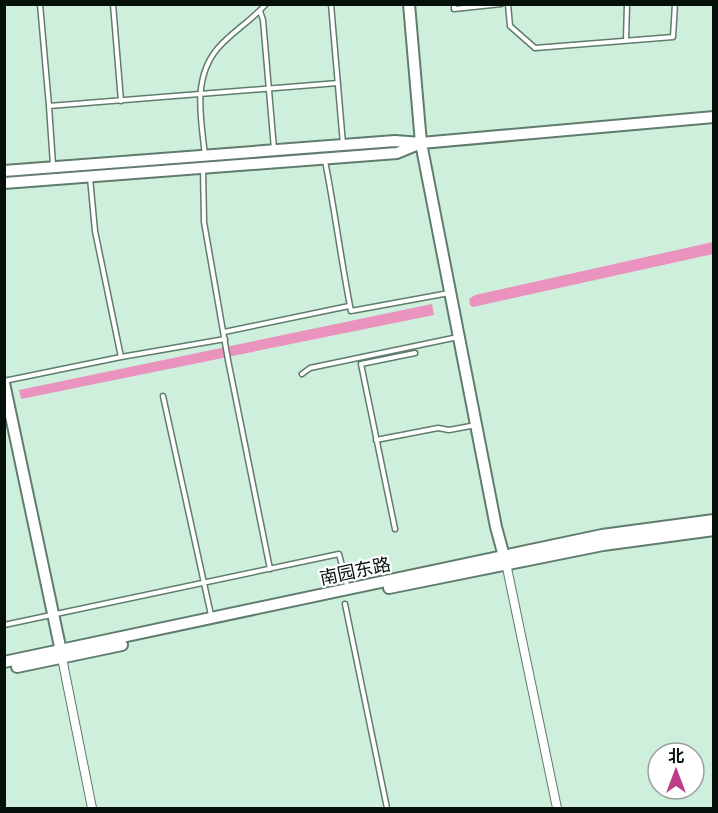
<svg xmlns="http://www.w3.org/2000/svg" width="718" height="813" viewBox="0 0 718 813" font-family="'Space Grotesk','Noto Sans SC',sans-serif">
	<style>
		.water { fill: #ea93be }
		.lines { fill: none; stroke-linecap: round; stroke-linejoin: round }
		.lane-casing { stroke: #607c6d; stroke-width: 7 }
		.street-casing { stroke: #607c6d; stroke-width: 10 }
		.secondary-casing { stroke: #607c6d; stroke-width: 14 }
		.lane { stroke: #fff; stroke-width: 4 }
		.street { stroke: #fff; stroke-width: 8 }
		.secondary { stroke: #fff; stroke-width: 10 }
		.labels { text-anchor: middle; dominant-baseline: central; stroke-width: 4.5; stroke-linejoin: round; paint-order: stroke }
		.street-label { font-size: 18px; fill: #05100a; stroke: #fff }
	</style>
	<rect width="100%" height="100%" fill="#cfefdd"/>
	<path class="water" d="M 713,242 L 713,254 L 473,307 L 470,305 L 469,299 L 475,295 Z
		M 432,304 L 434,315 L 21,399 L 19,390 Z"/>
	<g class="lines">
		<g class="lane-casing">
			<path id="lane" d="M 40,4 L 49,106 L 338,83
				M 113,4 L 121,101
				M 331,4 L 343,144
				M 454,4 L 454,9 L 501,4
				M 508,4 L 510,26 L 535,48 L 673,37 L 675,4
				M 260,11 L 263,20 L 274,149
				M 626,40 L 627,4
				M 49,106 L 53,165
				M 205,155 C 201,119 192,78 218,48 C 232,32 251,21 266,4
				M 325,161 C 335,211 341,261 351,311 L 449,293
				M 203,168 L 204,222 L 228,360 L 270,569
				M 90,178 L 95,231 L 121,357 L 225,339
				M 224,332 L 349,306
				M 302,374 L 310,368 L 458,337
				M 4,381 L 121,357
				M 163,396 L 211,615
				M 376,440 L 438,428 L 449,430 L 476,425
				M 395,529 L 361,364 L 415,353
				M 345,604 L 387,808
				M 4,625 L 339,554 L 348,589"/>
		</g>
		<g class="street-casing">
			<path id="street" d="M 506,563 L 557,808
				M 62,658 L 92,808"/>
		</g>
		<g class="secondary-casing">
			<path id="secondary" d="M 409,4 L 421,143 L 496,527 L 505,560
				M 421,143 L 714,117
				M 4,171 L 395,141 L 421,143 L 397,153 L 4,183
				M 4,383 L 62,656
				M 389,588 L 603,545 L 714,530
				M 4,662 L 602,535 L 714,520
				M 17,667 L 122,645"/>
		</g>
		<use href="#lane" class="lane"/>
		<use href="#street" class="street"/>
		<use href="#secondary" class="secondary"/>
	</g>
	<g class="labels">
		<g class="street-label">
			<text transform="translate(355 571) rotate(-12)">南园东路</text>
		</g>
	</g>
	<rect width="718" height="813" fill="none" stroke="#05100a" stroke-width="12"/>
	<g transform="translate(676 771)"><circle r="28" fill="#ffffff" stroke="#9b9f9d" stroke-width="1.5"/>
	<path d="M0-4.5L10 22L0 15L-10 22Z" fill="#bd3c87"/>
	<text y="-9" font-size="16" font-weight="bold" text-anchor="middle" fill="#05100a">北</text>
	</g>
</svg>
